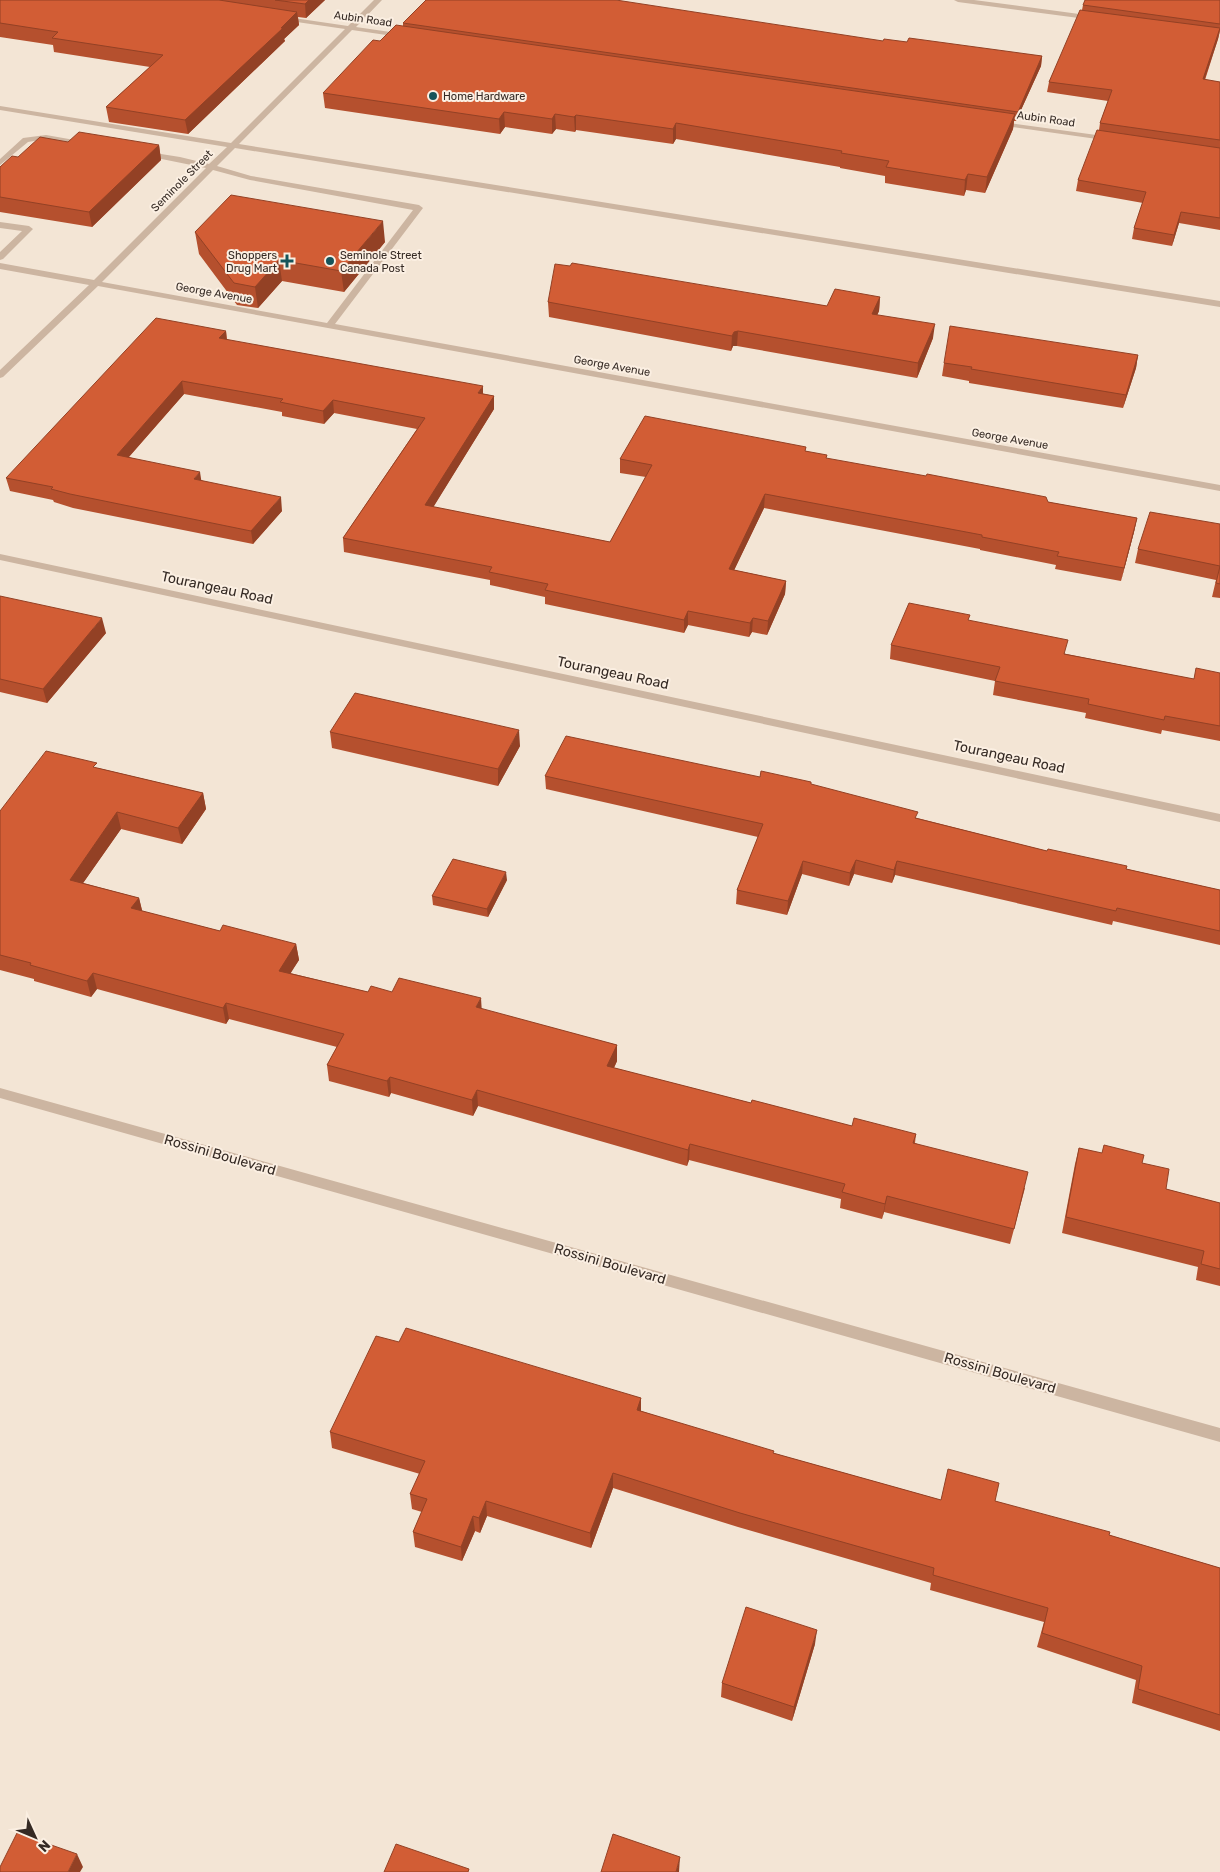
<svg xmlns="http://www.w3.org/2000/svg" width="1220" height="1872" viewBox="0 0 1220 1872" font-family="Rubik,sans-serif">
	<style>
		.lines { fill: none; stroke-linecap: round; stroke-linejoin: round }
		.minor { fill: #ccb5a1; fill-rule: evenodd }
		.wall { fill: #b5502e }
		.shaded-wall { fill: #934125 }
		.building { fill: #d25d35; stroke: #934125 }
		.poi-dot { fill: #16545a; stroke: #fbefe2; stroke-width: 2 }
		.labels { text-anchor: middle; dominant-baseline: central; stroke-width: 4; stroke-linejoin: round; paint-order: stroke }
		.far-street-label { font-size: 11px; fill: #352a24; stroke: #fbefe2 }
		.far-poi-label { font-size: 11px; fill: #352a24; stroke: #fbefe2; text-anchor: start }
		.street-label { font-size: 14px; fill: #352a24; stroke: #fbefe2 }
	</style>
	<rect width="100%" height="100%" fill="#f3e5d5"/>
	<g class="lines">
		<path class="minor" d="M 374,0 L 382,0 L 356,27 L 404,34 L 407,34 L 407,38 L 352,30 L 239,144 L 1220,301 L 1220,307 L 235,148 L 217,166 L 251,176 L 419,205 L 423,208 L 335,324 L 1220,485 L 1220,491 L 98,286 L 3,377 L 0,378 L 0,370 L 89,285 L 0,269 L 0,263 L 94,280 L 206,168 L 142,155 L 142,151 L 180,157 L 209,164 L 227,147 L 0,110 L 0,106 L 231,143 L 345,29 L 283,20 L 279,18 L 280,16 L 348,26 ZM 213,170 L 250,180 L 413,210 L 327,323 L 102,282 Z
			M 954,0 L 974,0 L 1094,16 L 1098,18 L 1094,20 L 958,2 Z
			M 995,121 L 1111,137 L 1115,139 L 1111,141 L 998,125 L 994,123 Z
			M 46,135 L 86,142 L 90,144 L 86,146 L 46,139 L 28,142 L 0,165 L 0,159 L 23,138 Z
			M 0,222 L 29,226 L 33,229 L 3,259 L 0,260 L 0,252 L 22,231 L 0,228 Z
			M 0,554 L 1220,814 L 1220,822 L 0,560 Z
			M 0,1088 L 1220,1428 L 1220,1442 L 0,1098 Z"/>
	</g>
	<path class="wall" d="M 0,0 L 325,0 L 306,18 L 298,17 L 299,25 L 284,39 L 285,41 L 188,134 L 109,122 L 106,107 L 150,67 L 54,52 L 53,45 L 0,37 Z
		M 1220,0 L 1220,31 L 1218,39 L 1205,80 L 1220,82 L 1220,230 L 1179,223 L 1172,246 L 1132,239 L 1134,228 L 1143,203 L 1076,191 L 1078,180 L 1099,130 L 1100,123 L 1108,101 L 1047,92 L 1049,82 L 1082,10 L 1083,5 Z
		M 403,23 L 907,42 L 1042,56 L 1041,66 L 1016,121 L 1014,121 L 1013,129 L 985,193 L 966,190 L 964,196 L 885,183 L 885,176 L 840,168 L 840,167 L 676,139 L 673,144 L 576,130 L 575,132 L 556,129 L 552,134 L 505,127 L 500,134 L 325,108 L 323,93 L 380,41 L 403,26 Z
		M 68,142 L 159,145 L 161,160 L 92,227 L 0,212 L 0,167 L 18,157 Z
		M 195,232 L 385,242 L 344,292 L 282,281 L 258,308 L 237,305 L 199,254 Z
		M 570,266 L 827,306 L 880,297 L 879,311 L 877,315 L 933,338 L 917,378 L 737,346 L 733,346 L 731,351 L 549,317 L 548,302 Z
		M 226,331 L 227,340 L 494,396 L 494,409 L 433,507 L 610,542 L 646,477 L 620,473 L 620,459 L 806,451 L 827,459 L 1048,502 L 1137,518 L 1134,532 L 1121,581 L 1055,569 L 1056,565 L 980,550 L 980,549 L 764,508 L 734,570 L 786,581 L 785,594 L 767,635 L 752,632 L 749,637 L 688,625 L 684,633 L 545,604 L 545,597 L 490,585 L 490,580 L 344,552 L 343,538 L 417,429 L 334,413 L 324,424 L 282,416 L 282,412 L 184,394 L 129,457 L 201,480 L 282,511 L 253,544 L 73,508 L 54,502 L 53,500 L 10,491 L 6,478 Z
		M 1138,355 L 1136,368 L 1123,408 L 969,383 L 969,381 L 942,376 L 944,363 Z
		M 1220,524 L 1220,598 L 1212,597 L 1216,580 L 1135,563 L 1138,549 Z
		M 0,596 L 106,633 L 47,703 L 0,692 Z
		M 969,621 L 1066,654 L 1193,679 L 1220,673 L 1220,741 L 1162,730 L 1161,734 L 1085,718 L 1086,713 L 993,695 L 995,681 L 890,659 L 891,645 Z
		M 330,732 L 520,746 L 498,786 L 332,748 Z
		M 98,768 L 203,793 L 206,809 L 182,844 L 121,829 L 83,883 L 139,898 L 142,911 L 220,931 L 296,944 L 299,960 L 290,973 L 368,992 L 392,992 L 481,1009 L 617,1045 L 617,1061 L 614,1068 L 751,1103 L 852,1126 L 916,1134 L 915,1143 L 1025,1188 L 1010,1244 L 884,1212 L 882,1219 L 840,1208 L 841,1199 L 689,1160 L 687,1166 L 478,1106 L 473,1116 L 391,1093 L 389,1097 L 329,1081 L 327,1065 L 337,1047 L 229,1019 L 226,1024 L 97,989 L 91,997 L 34,981 L 34,979 L 0,970 L 0,811 Z
		M 545,776 L 760,777 L 811,782 L 811,785 L 917,818 L 1047,851 L 1220,890 L 1220,945 L 1113,921 L 1112,925 L 895,875 L 892,883 L 854,874 L 849,886 L 802,874 L 787,915 L 736,904 L 737,890 L 758,837 L 546,789 Z
		M 507,880 L 488,917 L 433,905 L 432,896 Z
		M 1079,1148 L 1142,1163 L 1166,1189 L 1220,1203 L 1220,1286 L 1196,1280 L 1198,1267 L 1062,1233 L 1075,1164 Z
		M 399,1342 L 641,1398 L 641,1411 L 773,1453 L 941,1500 L 995,1501 L 1220,1568 L 1220,1731 L 1132,1703 L 1136,1680 L 1037,1647 L 1044,1622 L 930,1590 L 931,1583 L 738,1527 L 613,1488 L 591,1548 L 487,1516 L 480,1533 L 475,1531 L 462,1561 L 415,1547 L 413,1532 L 422,1512 L 412,1509 L 410,1494 L 420,1474 L 332,1448 L 330,1432 Z
		M 815,1644 L 792,1721 L 721,1697 L 722,1683 Z"/>
	<path class="shaded-wall" d="M 309,0 L 325,0 L 306,18 L 305,4 Z
		M 297,12 L 299,25 L 284,39 L 285,41 L 188,134 L 185,120 Z
		M 1220,30 L 1218,39 L 1201,90 L 1203,79 Z
		M 1042,56 L 1041,66 L 1016,121 L 1018,112 Z
		M 504,112 L 505,127 L 500,134 L 499,119 Z
		M 555,114 L 556,129 L 552,134 L 552,119 Z
		M 1015,114 L 1013,129 L 985,193 L 987,177 Z
		M 576,115 L 576,130 L 575,132 L 574,117 Z
		M 676,123 L 676,139 L 673,144 L 673,129 Z
		M 159,145 L 161,160 L 92,227 L 89,212 Z
		M 968,174 L 966,190 L 964,196 L 965,180 Z
		M 1181,212 L 1179,223 L 1172,246 L 1174,235 Z
		M 383,221 L 385,242 L 344,292 L 341,271 Z
		M 279,260 L 282,281 L 258,308 L 255,287 Z
		M 880,297 L 879,311 L 871,329 L 872,314 Z
		M 935,324 L 933,338 L 917,378 L 918,363 Z
		M 226,331 L 227,344 L 219,338 Z
		M 738,331 L 737,346 L 733,346 L 731,351 L 732,336 L 734,332 Z
		M 1138,355 L 1136,368 L 1123,408 L 1126,395 Z
		M 182,381 L 184,394 L 119,468 L 117,455 Z
		M 483,386 L 483,399 L 478,393 Z
		M 494,396 L 494,409 L 426,519 L 425,505 Z
		M 333,400 L 334,413 L 324,424 L 323,411 Z
		M 200,472 L 202,485 L 194,479 Z
		M 765,494 L 764,508 L 728,583 L 729,569 Z
		M 281,497 L 282,511 L 253,544 L 251,531 Z
		M 1137,518 L 1134,532 L 1121,581 L 1124,568 Z
		M 786,581 L 785,594 L 767,635 L 768,621 Z
		M 688,611 L 688,625 L 684,633 L 684,620 Z
		M 102,618 L 106,633 L 47,703 L 43,689 Z
		M 753,618 L 752,632 L 749,637 L 750,623 Z
		M 519,730 L 520,746 L 498,786 L 498,769 Z
		M 203,793 L 206,809 L 182,844 L 178,828 Z
		M 117,812 L 121,829 L 74,896 L 70,880 Z
		M 856,860 L 854,874 L 849,886 L 850,873 Z
		M 803,861 L 802,874 L 787,915 L 788,901 Z
		M 897,861 L 895,875 L 892,883 L 894,870 Z
		M 506,872 L 507,880 L 488,917 L 487,909 Z
		M 139,898 L 143,914 L 131,908 Z
		M 296,944 L 299,960 L 282,987 L 279,971 Z
		M 93,973 L 97,989 L 91,997 L 87,981 Z
		M 481,998 L 482,1014 L 476,1007 Z
		M 226,1003 L 229,1019 L 226,1024 L 223,1008 Z
		M 617,1045 L 617,1061 L 607,1082 L 607,1066 Z
		M 390,1077 L 391,1093 L 389,1097 L 387,1081 Z
		M 477,1090 L 478,1106 L 473,1116 L 472,1100 Z
		M 690,1144 L 689,1160 L 687,1166 L 688,1150 Z
		M 887,1196 L 884,1212 L 882,1219 L 885,1204 Z
		M 641,1398 L 641,1413 L 637,1410 Z
		M 613,1473 L 613,1488 L 591,1548 L 590,1533 Z
		M 486,1501 L 487,1516 L 480,1533 L 479,1518 Z
		M 473,1516 L 475,1531 L 462,1561 L 461,1547 Z
		M 817,1630 L 815,1644 L 792,1721 L 794,1707 Z
		M 77,1854 L 83,1867 L 80,1872 L 68,1872 Z
		M 680,1857 L 679,1872 L 676,1872 Z"/>
	<path class="building" d="M 0,0 L 219,0 L 297,12 L 281,28 L 283,28 L 185,120 L 106,107 L 163,55 L 52,38 L 58,32 L 0,23 Z
		M 275,0 L 309,0 L 305,4 Z
		M 426,0 L 616,0 L 883,41 L 884,39 L 907,42 L 909,38 L 1042,56 L 1018,112 L 403,23 Z
		M 1085,0 L 1220,0 L 1220,24 L 1083,5 Z
		M 1080,10 L 1220,28 L 1203,79 L 1220,82 L 1220,140 L 1100,123 L 1112,90 L 1049,82 Z
		M 396,25 L 1015,114 L 987,177 L 968,174 L 965,180 L 886,167 L 889,161 L 841,153 L 842,151 L 676,123 L 673,129 L 576,115 L 574,117 L 555,114 L 552,119 L 504,112 L 499,119 L 323,93 L 373,40 L 380,41 Z
		M 1097,130 L 1220,148 L 1220,218 L 1181,212 L 1174,235 L 1134,228 L 1146,192 L 1078,180 Z
		M 79,132 L 159,145 L 89,212 L 0,197 L 0,167 L 12,156 L 18,157 L 40,137 L 68,142 Z
		M 231,195 L 383,221 L 341,271 L 279,260 L 255,287 L 234,283 L 195,232 Z
		M 572,263 L 827,306 L 835,289 L 880,297 L 872,314 L 935,324 L 918,363 L 738,331 L 734,332 L 732,336 L 548,302 L 555,264 L 570,266 Z
		M 156,318 L 226,331 L 219,338 L 483,386 L 478,393 L 494,396 L 425,505 L 610,542 L 652,465 L 620,459 L 645,416 L 806,447 L 805,451 L 827,455 L 826,458 L 926,476 L 927,474 L 1046,497 L 1048,502 L 1137,518 L 1124,568 L 1057,556 L 1059,552 L 982,537 L 982,535 L 765,494 L 729,569 L 786,581 L 768,621 L 753,618 L 750,623 L 688,611 L 684,620 L 545,590 L 548,584 L 489,572 L 492,567 L 343,538 L 425,418 L 333,400 L 323,411 L 280,402 L 283,399 L 182,381 L 117,455 L 200,472 L 194,479 L 281,497 L 251,531 L 70,494 L 51,489 L 53,487 L 6,478 Z
		M 950,326 L 1138,355 L 1126,395 L 971,369 L 972,367 L 944,363 Z
		M 1150,512 L 1220,524 L 1220,584 L 1216,583 L 1220,566 L 1138,549 Z
		M 0,596 L 102,618 L 43,689 L 0,679 Z
		M 909,603 L 970,615 L 968,620 L 1068,640 L 1064,654 L 1194,679 L 1196,668 L 1220,673 L 1220,726 L 1165,716 L 1164,720 L 1088,704 L 1089,699 L 995,681 L 1000,667 L 891,645 Z
		M 355,693 L 519,730 L 498,769 L 330,732 Z
		M 566,736 L 760,777 L 761,771 L 811,782 L 811,784 L 918,812 L 915,818 L 1047,851 L 1048,849 L 1127,866 L 1126,869 L 1220,890 L 1220,931 L 1117,908 L 1116,911 L 897,861 L 894,870 L 856,860 L 850,873 L 803,861 L 788,901 L 737,890 L 763,824 L 545,776 Z
		M 46,751 L 97,763 L 93,767 L 203,793 L 178,828 L 117,812 L 70,880 L 139,898 L 131,908 L 220,931 L 223,925 L 296,944 L 279,971 L 368,992 L 371,986 L 392,992 L 399,978 L 481,998 L 476,1007 L 617,1045 L 607,1066 L 751,1103 L 752,1100 L 852,1126 L 854,1118 L 916,1134 L 913,1143 L 1028,1172 L 1014,1229 L 887,1196 L 885,1204 L 842,1192 L 845,1184 L 690,1144 L 688,1150 L 477,1090 L 472,1100 L 390,1077 L 387,1081 L 327,1065 L 344,1034 L 226,1003 L 223,1008 L 93,973 L 87,981 L 30,965 L 31,963 L 0,955 L 0,811 Z
		M 453,859 L 506,872 L 487,909 L 432,896 Z
		M 1104,1145 L 1144,1155 L 1142,1163 L 1169,1169 L 1166,1189 L 1220,1203 L 1220,1269 L 1201,1264 L 1204,1251 L 1066,1217 L 1079,1148 L 1102,1153 Z
		M 406,1328 L 641,1398 L 637,1410 L 774,1451 L 773,1453 L 941,1500 L 948,1469 L 999,1483 L 995,1501 L 1110,1532 L 1109,1535 L 1220,1568 L 1220,1715 L 1138,1689 L 1142,1666 L 1042,1633 L 1048,1608 L 933,1575 L 934,1568 L 740,1513 L 613,1473 L 590,1533 L 486,1501 L 479,1518 L 473,1516 L 461,1547 L 413,1532 L 427,1499 L 410,1494 L 425,1461 L 330,1432 L 376,1336 L 399,1342 Z
		M 746,1607 L 817,1630 L 794,1707 L 722,1683 Z
		M 17,1833 L 77,1854 L 68,1872 L 0,1872 L 0,1867 Z
		M 613,1834 L 680,1857 L 676,1872 L 601,1872 Z
		M 396,1844 L 469,1869 L 468,1872 L 384,1872 Z"/>
	<g class="poi-dot">
		<circle cx="433" cy="96" r="5"/>
		<path d="M284.5 253.5h5v5h5v5h-5v5h-5v-5h-5v-5h5z"/>
		<circle cx="330" cy="261" r="5"/>
	</g>
	<g class="labels">
		<g class="far-street-label">
			<text transform="translate(363 19) rotate(8)">Aubin Road</text>
			<text transform="translate(1046 119) rotate(8)">Aubin Road</text>
			<text transform="translate(182 181) rotate(-45)">Seminole Street</text>
			<text transform="translate(214 293) rotate(10)">George Avenue</text>
			<text transform="translate(612 366) rotate(10)">George Avenue</text>
			<text transform="translate(1010 439) rotate(10)">George Avenue</text>
		</g>
		<g class="far-poi-label">
			<text x="443" y="96">Home Hardware</text>
			<text x="277" y="255" text-anchor="end">Shoppers<tspan x="277" dy="13">Drug Mart</tspan></text>
			<text x="340" y="255">Seminole Street<tspan x="340" dy="13">Canada Post</tspan></text>
		</g>
		<g class="street-label">
			<text transform="translate(217 588) rotate(12)">Tourangeau Road</text>
			<text transform="translate(613 673) rotate(12)">Tourangeau Road</text>
			<text transform="translate(1009 757) rotate(12)">Tourangeau Road</text>
			<text transform="translate(220 1155) rotate(16)">Rossini Boulevard</text>
			<text transform="translate(610 1264) rotate(16)">Rossini Boulevard</text>
			<text transform="translate(1000 1373) rotate(16)">Rossini Boulevard</text>
		</g>
	</g>
	<g transform="translate(35 1837) rotate(134)" stroke="#fbefe2" stroke-width="4" paint-order="stroke">
	<path d="M0-4L9 19L0 12L-9 19Z" fill="#352a24"/>
	<text y="-8" font-size="14" font-weight="bold" text-anchor="middle" fill="#352a24">N</text>
	</g>
</svg>
